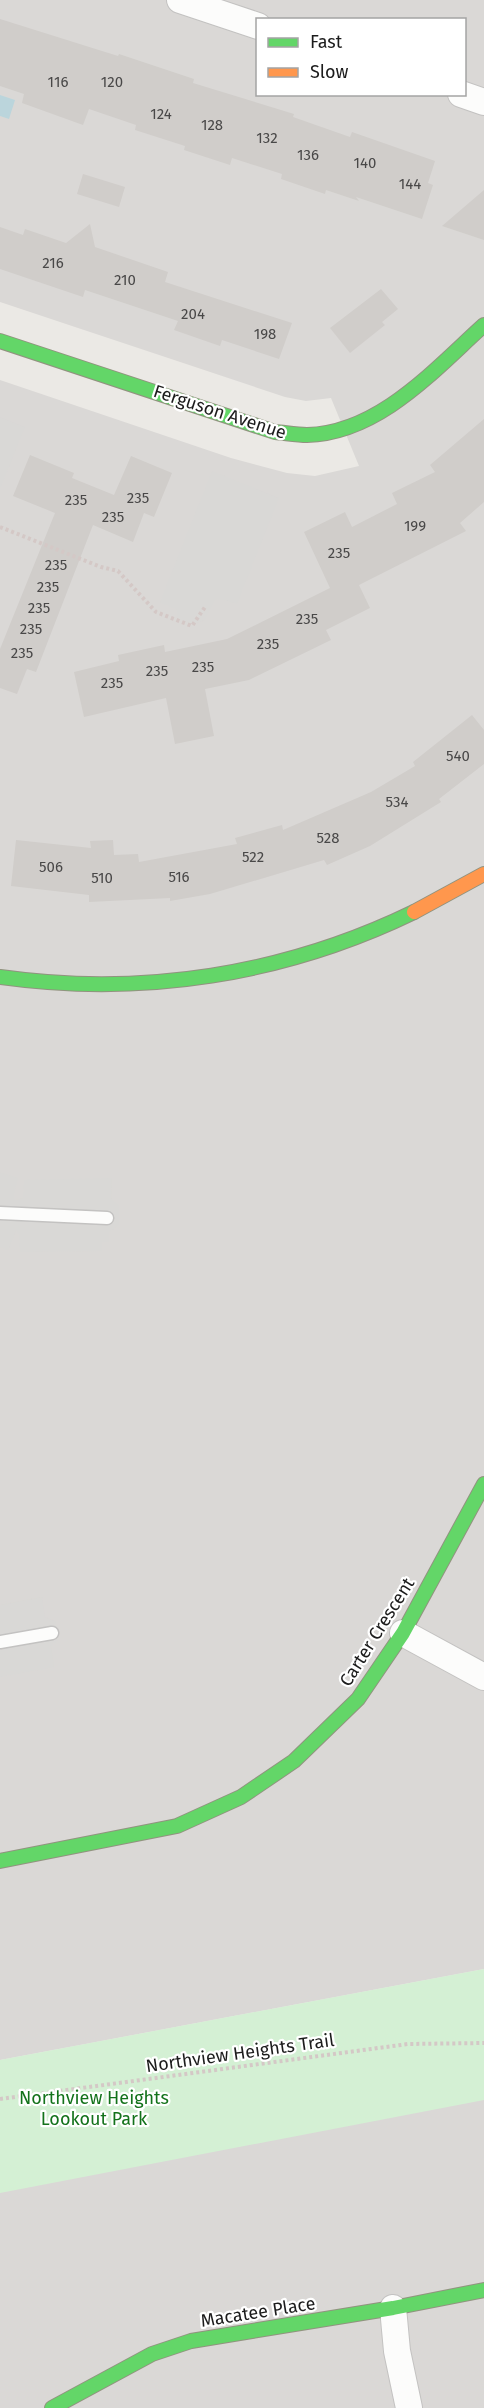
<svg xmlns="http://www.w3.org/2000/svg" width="484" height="2408" viewBox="0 0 484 2408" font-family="'Fira Sans',sans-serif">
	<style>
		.residential { fill: #dad8d6; fill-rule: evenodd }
		.religious { fill: #d9d8d6 }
		.park { fill: #d4f0d4 }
		.water { fill: #bbd5dc }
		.building { fill: #d0cdca }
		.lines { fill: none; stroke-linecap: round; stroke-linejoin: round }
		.lane-casing { stroke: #c3c2c1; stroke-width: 15 }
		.street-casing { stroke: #c3c2c1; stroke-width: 28 }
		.fast-casing { stroke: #91937f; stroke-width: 16 }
		.slow-casing { stroke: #91937f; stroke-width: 16 }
		.path { stroke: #d4c8c6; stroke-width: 4; stroke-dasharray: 3 3; stroke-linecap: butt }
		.lane { stroke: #fcfcfb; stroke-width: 12 }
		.street { stroke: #fcfcfb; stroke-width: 26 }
		.fast { stroke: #63d668; stroke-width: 14 }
		.slow { stroke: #ff974d; stroke-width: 14 }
		.labels { text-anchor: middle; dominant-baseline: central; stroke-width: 4.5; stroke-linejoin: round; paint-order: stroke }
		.number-label { font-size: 15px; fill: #494848 }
		.street-label { font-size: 18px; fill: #1c1c1c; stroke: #fff }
		.park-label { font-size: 18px; fill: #13721b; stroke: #fff }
	</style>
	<rect width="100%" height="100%" fill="#ebe9e5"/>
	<path class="residential" d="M 0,0 L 484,0 L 484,1969 L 0,2060 L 0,380 L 231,458 L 287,473 L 315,476 L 359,466 L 331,398 L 306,401 L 285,397 L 0,302 ZM 258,20 L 464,20 L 464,94 L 258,94 Z
		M 484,2089 L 484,2408 L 0,2408 L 0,2191 Z"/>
	<path class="religious" d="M 0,417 L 25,427 L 0,489 Z
		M 212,471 L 279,498 L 237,604 L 221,599 L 215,600 L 205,620 L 195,624 L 177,619 L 177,610 L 160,602 Z
		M 0,1172 L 18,1178 L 13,1197 L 16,1200 L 23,1198 L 24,1180 L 112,1178 L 111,1199 L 119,1205 L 119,1225 L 109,1232 L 109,1242 L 102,1242 L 102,1251 L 20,1252 L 19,1234 L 16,1231 L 8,1250 L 0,1247 Z
		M 42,1597 L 45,1617 L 55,1621 L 58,1640 L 51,1646 L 54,1667 L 0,1677 L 0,1605 Z"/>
	<path class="park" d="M 484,1969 L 484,2100 L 0,2193 L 0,2060 Z"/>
	<path class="water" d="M 0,95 L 15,100 L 9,119 L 0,116 Z"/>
	<path class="building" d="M 0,19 L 118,56 L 119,54 L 194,79 L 193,83 L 294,114 L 293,117 L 350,137 L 352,132 L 435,161 L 428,183 L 433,185 L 422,219 L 356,197 L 359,201 L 326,190 L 325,194 L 281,179 L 282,174 L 232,158 L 230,165 L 184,150 L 185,146 L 135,130 L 136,125 L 89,109 L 83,125 L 22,103 L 24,94 L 0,86 Z
		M 83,174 L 125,187 L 119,207 L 77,194 Z
		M 484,190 L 484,240 L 442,226 Z
		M 90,224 L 95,247 L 168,272 L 165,282 L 292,323 L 279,359 L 222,340 L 220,346 L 174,330 L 178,321 L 85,290 L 83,297 L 0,269 L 0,227 L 23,235 L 25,229 L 66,243 Z
		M 381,289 L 398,309 L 382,322 L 385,325 L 350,353 L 330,328 Z
		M 484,419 L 484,502 L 460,523 L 466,531 L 359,585 L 370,608 L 326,630 L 331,640 L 249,680 L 205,689 L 214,736 L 175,744 L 166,698 L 84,717 L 74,672 L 119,661 L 118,655 L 164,645 L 165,652 L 227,639 L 330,588 L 304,532 L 345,512 L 352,527 L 397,504 L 392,493 L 435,472 L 430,465 Z
		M 30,455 L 74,473 L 72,478 L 114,495 L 131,456 L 172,473 L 154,517 L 144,513 L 133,542 L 93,525 L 36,672 L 27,669 L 17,694 L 0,688 L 0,649 L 55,513 L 13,496 Z
		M 472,715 L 484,730 L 484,764 L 439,799 L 441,802 L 370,846 L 327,865 L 324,860 L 210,894 L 170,901 L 170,898 L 89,902 L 89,895 L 11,886 L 16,840 L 91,848 L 90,841 L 113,840 L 114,855 L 138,854 L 139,862 L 237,844 L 235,838 L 282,825 L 283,830 L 371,792 L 415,766 L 413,762 Z"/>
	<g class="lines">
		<g class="lane-casing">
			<path id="lane" d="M 0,1213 L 107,1218
				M 0,1642 L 52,1633"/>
		</g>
		<g class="street-casing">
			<path id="street" d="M 180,0 L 258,26
				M 461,94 L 484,102
				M 403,1633 L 484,1677
				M 393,2308 L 397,2351 L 409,2408"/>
		</g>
		<g class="fast-casing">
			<path id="fast" d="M 0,341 L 275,432 C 286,433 297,435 307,435 C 379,433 434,370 484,325
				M 0,977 C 142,997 284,975 414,912
				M 0,1861 L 177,1826 L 241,1797 L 294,1761 L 358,1699 L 403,1633 L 484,1484
				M 52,2408 L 152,2354 L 191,2341 L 393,2308 L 484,2290"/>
		</g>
		<g class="slow-casing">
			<path id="slow" d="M 414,912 L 484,874"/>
		</g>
		<path class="path" d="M 0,527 L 101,567 L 118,571 L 156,612 L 192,626 L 205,607
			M 0,2099 L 408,2044 L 484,2043"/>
		<use href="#lane" class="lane"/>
		<use href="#street" class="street"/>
		<use href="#fast" class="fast"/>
		<use href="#slow" class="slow"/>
	</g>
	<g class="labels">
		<g class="number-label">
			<text x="58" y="82">116</text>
			<text x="112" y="82">120</text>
			<text x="161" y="114">124</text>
			<text x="212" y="125">128</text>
			<text x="267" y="138">132</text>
			<text x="308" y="155">136</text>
			<text x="365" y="163">140</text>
			<text x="410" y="184">144</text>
			<text x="53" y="263">216</text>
			<text x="125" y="280">210</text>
			<text x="193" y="314">204</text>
			<text x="265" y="334">198</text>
			<text x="138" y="498">235</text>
			<text x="76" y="500">235</text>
			<text x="113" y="517">235</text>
			<text x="415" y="526">199</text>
			<text x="339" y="553">235</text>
			<text x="56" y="565">235</text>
			<text x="48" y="587">235</text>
			<text x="39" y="608">235</text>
			<text x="307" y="619">235</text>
			<text x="31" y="629">235</text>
			<text x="268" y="644">235</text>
			<text x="22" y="653">235</text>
			<text x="203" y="667">235</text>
			<text x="157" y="671">235</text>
			<text x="112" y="683">235</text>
			<text x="458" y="756">540</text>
			<text x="397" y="802">534</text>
			<text x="328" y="838">528</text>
			<text x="253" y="857">522</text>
			<text x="51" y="867">506</text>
			<text x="179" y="877">516</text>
			<text x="102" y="878">510</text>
		</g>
		<g class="street-label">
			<text transform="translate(220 412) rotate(18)">Ferguson Avenue</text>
			<text transform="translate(377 1632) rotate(-58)">Carter Crescent</text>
			<text transform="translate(240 2053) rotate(-8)">Northview Heights Trail</text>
			<text transform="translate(258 2312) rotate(-9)">Macatee Place</text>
		</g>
		<g class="park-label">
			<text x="94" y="2098">Northview Heights<tspan x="94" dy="21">Lookout Park</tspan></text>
		</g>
	</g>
	<rect x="256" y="18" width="210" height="78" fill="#ffffff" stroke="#a4a4a4" stroke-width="1.5"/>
	<rect x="268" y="38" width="30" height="9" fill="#63d668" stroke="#a4a4a4" stroke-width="1.5"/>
	<text x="310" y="48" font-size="18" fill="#1c1c1c">Fast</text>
	<rect x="268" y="68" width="30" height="9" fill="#ff974d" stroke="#a4a4a4" stroke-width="1.5"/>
	<text x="310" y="78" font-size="18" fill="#1c1c1c">Slow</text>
</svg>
